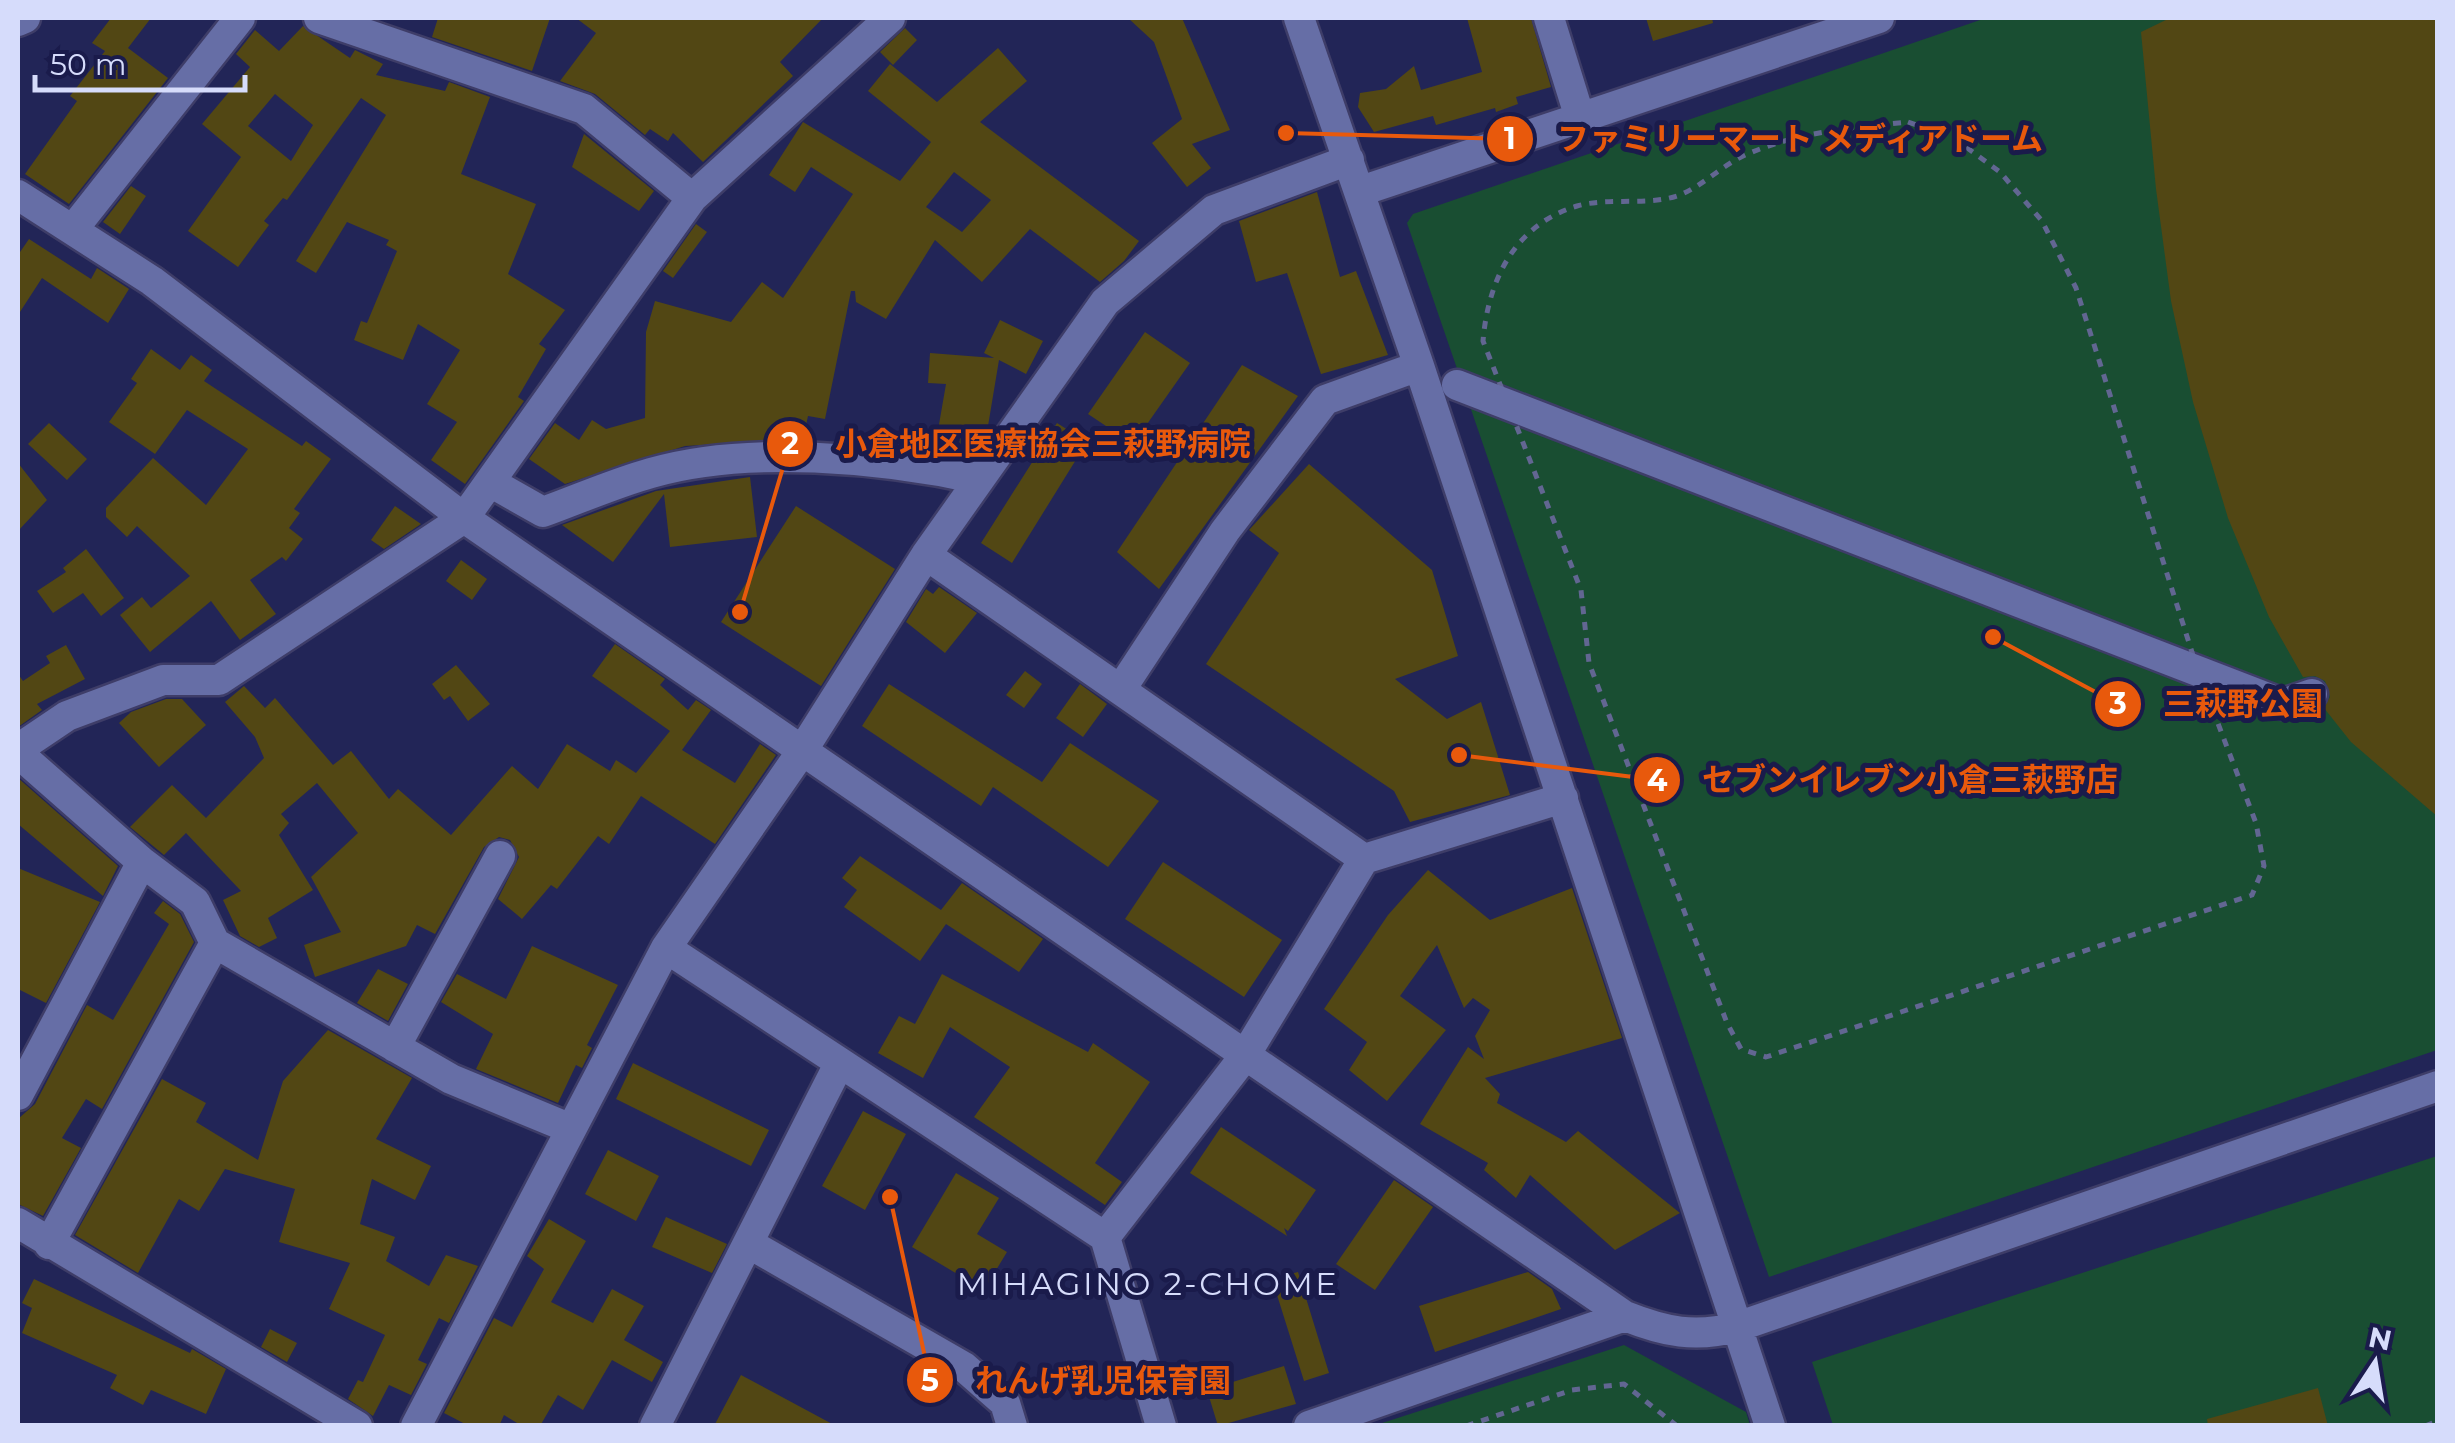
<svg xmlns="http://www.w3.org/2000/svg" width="2455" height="1443" viewBox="0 0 2455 1443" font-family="Montserrat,'Noto Sans JP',sans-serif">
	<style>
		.green { fill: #194e32 }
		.building { fill: #524714; fill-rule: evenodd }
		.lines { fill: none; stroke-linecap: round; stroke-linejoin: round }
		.minor-casing { stroke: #3e3d68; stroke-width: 35 }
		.path { stroke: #626692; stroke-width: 5; stroke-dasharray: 8 8; stroke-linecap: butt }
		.minor { stroke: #666ea6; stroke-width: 30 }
		.labels { text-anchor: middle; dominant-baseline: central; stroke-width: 10; stroke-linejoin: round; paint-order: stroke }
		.neighbourhood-label { font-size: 32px; letter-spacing: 2.5px; fill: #d6dcfb; stroke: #1a1b4b }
		.leader { fill: none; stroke: #e8590c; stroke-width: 4 }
		.callout-dot { fill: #e8590c; stroke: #1a1b4b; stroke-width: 4 }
		.mark-label { font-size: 30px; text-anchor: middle; font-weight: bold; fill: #fff }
		.callout-label { font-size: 32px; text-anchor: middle; font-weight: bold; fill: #e8590c; stroke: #1a1b4b; stroke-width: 10; stroke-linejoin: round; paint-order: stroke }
	</style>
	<rect width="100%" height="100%" fill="#222557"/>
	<path class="green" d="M 1986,18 L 2437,18 L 2437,1050 L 1769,1277 L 1407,223 L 1413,214 Z
		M 2437,1156 L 2437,1425 L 1833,1425 L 1812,1362 Z
		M 1624,1345 L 1746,1412 L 1750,1425 L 1376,1425 Z"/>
	<path class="building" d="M 111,18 L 151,18 L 128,48 L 168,78 L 69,204 L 25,174 L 77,101 L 70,96 L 105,51 L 92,43 Z
		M 438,18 L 550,18 L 532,71 L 432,37 Z
		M 576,18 L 823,18 L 780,62 L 793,76 L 703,162 L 673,133 L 668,141 L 650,129 L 645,135 L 595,94 L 560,81 L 596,33 Z
		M 1128,18 L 1182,18 L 1230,130 L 1192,144 L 1211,168 L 1187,187 L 1152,143 L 1182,119 L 1154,42 Z
		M 1467,18 L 1531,18 L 1551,87 L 1516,97 L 1518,104 L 1496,112 L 1495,108 L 1436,125 L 1433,116 L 1374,132 L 1358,107 L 1360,93 L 1386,89 L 1414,66 L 1421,90 L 1482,72 Z
		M 1646,18 L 1712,18 L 1713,23 L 1653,41 Z
		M 2170,18 L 2438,18 L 2438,817 L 2351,742 L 2324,708 L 2330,697 L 2325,681 L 2315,676 L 2303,677 L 2269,617 L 2228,518 L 2193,402 L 2171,301 L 2156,189 L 2141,32 Z
		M 303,26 L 350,58 L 355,50 L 383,64 L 376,75 L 445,91 L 449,82 L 490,97 L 461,174 L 536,204 L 508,274 L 565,310 L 539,344 L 546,349 L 518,397 L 524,401 L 465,484 L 431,460 L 457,422 L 427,404 L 460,350 L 418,324 L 403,360 L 354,340 L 361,321 L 367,323 L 397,251 L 386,245 L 389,240 L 347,222 L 316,273 L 296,261 L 386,115 L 361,98 L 287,200 L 283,198 L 264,221 L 269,225 L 238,267 L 188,231 L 241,157 L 202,124 L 250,67 L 236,54 L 255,30 L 279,51 ZM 275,94 L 313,125 L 291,161 L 248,126 Z
		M 905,28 L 917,40 L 893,65 L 880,52 Z
		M 998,48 L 1027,81 L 980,122 L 1139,241 L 1124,261 L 1100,282 L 1030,229 L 982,282 L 935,240 L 886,319 L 856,302 L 855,291 L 851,291 L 825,419 L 808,416 L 803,439 L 685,446 L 565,484 L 529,459 L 555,423 L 579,440 L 592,420 L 606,429 L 645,418 L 646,332 L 655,301 L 731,322 L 762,282 L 783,298 L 853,194 L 811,167 L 795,192 L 769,175 L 803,122 L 900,181 L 931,142 L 868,91 L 890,64 L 937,102 ZM 954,172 L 991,200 L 962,232 L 926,207 Z
		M 584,134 L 654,191 L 639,211 L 572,167 Z
		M 131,186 L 146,196 L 120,234 L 103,222 Z
		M 1317,192 L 1340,277 L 1356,271 L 1388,355 L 1321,374 L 1287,273 L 1256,282 L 1239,221 Z
		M 696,224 L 707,232 L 673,278 L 663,271 Z
		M 29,239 L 91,279 L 97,268 L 129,289 L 108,323 L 42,278 L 18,315 L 18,255 Z
		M 1000,320 L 1043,341 L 1026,374 L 999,360 L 986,438 L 971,458 L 957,456 L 960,440 L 937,436 L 946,384 L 928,383 L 930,353 L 994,358 L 984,353 Z
		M 1145,332 L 1190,363 L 1133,444 L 1088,414 Z
		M 151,349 L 180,370 L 191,355 L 212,370 L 204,381 L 302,446 L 306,441 L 331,459 L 294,509 L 300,513 L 289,528 L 303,539 L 286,561 L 282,557 L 250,580 L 276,614 L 240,640 L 211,601 L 150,652 L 120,615 L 142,597 L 151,608 L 190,576 L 137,526 L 127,537 L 106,517 L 106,508 L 153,458 L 206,505 L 248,449 L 187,410 L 155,454 L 109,422 L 137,383 L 131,379 Z
		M 1242,365 L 1298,396 L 1159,589 L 1117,552 Z
		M 49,423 L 87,459 L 67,480 L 28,444 Z
		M 1057,423 L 1087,442 L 1012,563 L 981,543 Z
		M 18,463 L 47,500 L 18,531 Z
		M 1309,464 L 1432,570 L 1458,656 L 1395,679 L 1447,719 L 1481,702 L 1510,795 L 1410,822 L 1394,791 L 1206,664 L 1279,553 L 1249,530 Z
		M 750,477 L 757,537 L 670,547 L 664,494 L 613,562 L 562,525 L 656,491 Z
		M 395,506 L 421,524 L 384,549 L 371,540 Z
		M 796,506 L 895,569 L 821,686 L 721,622 Z
		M 86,549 L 124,598 L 101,616 L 83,593 L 53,613 L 37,591 L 66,572 L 63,568 Z
		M 461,560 L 487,579 L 472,600 L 446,581 Z
		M 939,587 L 977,613 L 945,653 L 906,622 L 926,589 L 933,594 Z
		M 615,644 L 665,679 L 660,685 L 688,710 L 696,700 L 711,710 L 682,750 L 735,783 L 760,744 L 776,755 L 715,844 L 641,796 L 609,844 L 598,836 L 557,889 L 551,885 L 522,919 L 498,899 L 519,857 L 510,840 L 499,837 L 484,847 L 435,934 L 417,925 L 406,946 L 315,977 L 304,945 L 341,932 L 311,877 L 358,833 L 317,783 L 281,814 L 289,823 L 279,835 L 313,890 L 268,918 L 277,938 L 259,947 L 240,936 L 223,900 L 241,891 L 186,833 L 164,855 L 130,827 L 172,785 L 206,818 L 264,758 L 255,737 L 225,702 L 244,686 L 265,708 L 275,698 L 333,765 L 351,751 L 389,799 L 398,789 L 451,835 L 512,766 L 538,789 L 567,744 L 610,771 L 616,760 L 636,773 L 670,731 L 592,676 Z
		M 66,645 L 85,679 L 37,704 L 42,710 L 18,727 L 18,674 L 23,681 L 50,663 L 46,656 Z
		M 456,665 L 490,704 L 468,721 L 450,696 L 444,700 L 432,684 Z
		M 1025,671 L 1042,684 L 1024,708 L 1006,695 Z
		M 889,684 L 1042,782 L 1070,743 L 1159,801 L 1108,867 L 993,787 L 981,806 L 862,726 Z
		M 1080,684 L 1107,704 L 1083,737 L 1056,718 Z
		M 166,699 L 182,699 L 206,725 L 159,767 L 119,723 L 131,712 Z
		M 18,778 L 118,866 L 103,896 L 18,824 Z
		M 860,856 L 941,910 L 962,883 L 1043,939 L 1019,972 L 946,924 L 920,961 L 844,907 L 857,890 L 842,878 Z
		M 1163,862 L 1282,940 L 1244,997 L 1125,919 Z
		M 18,868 L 100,902 L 46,1003 L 18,989 Z
		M 1428,870 L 1490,920 L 1572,888 L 1622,1038 L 1485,1078 L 1500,1094 L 1497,1103 L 1566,1142 L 1578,1131 L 1680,1213 L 1615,1250 L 1530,1175 L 1516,1198 L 1484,1170 L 1488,1163 L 1420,1124 L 1468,1047 L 1484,1059 L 1475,1036 L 1490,1010 L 1473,998 L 1464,1008 L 1437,945 L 1400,996 L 1446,1030 L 1387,1101 L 1349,1070 L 1367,1042 L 1324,1009 L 1388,915 Z
		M 163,901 L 180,914 L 194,942 L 102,1109 L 86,1099 L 62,1138 L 81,1148 L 43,1216 L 18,1204 L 18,1119 L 35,1104 L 87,1005 L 113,1020 L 169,924 L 154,913 Z
		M 532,946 L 618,985 L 587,1045 L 592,1048 L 582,1068 L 576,1065 L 558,1103 L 476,1069 L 493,1034 L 441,1002 L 457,974 L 506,999 Z
		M 378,969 L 408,984 L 388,1021 L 357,1003 Z
		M 942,974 L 1088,1052 L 1093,1043 L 1150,1082 L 1095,1163 L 1122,1182 L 1105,1205 L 974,1117 L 1010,1067 L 950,1027 L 923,1078 L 878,1053 L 899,1016 L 915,1024 Z
		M 328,1030 L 412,1078 L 376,1139 L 431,1166 L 415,1200 L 372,1179 L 360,1224 L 395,1237 L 386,1261 L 429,1286 L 446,1255 L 478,1266 L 449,1323 L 439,1318 L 418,1360 L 427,1364 L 411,1395 L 389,1385 L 373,1416 L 348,1399 L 358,1380 L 363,1382 L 385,1335 L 329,1309 L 350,1263 L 279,1242 L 295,1189 L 225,1169 L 199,1211 L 179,1199 L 138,1273 L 75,1235 L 162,1079 L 206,1103 L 196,1122 L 258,1160 L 283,1081 Z
		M 633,1063 L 769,1130 L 751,1166 L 616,1099 Z
		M 863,1111 L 906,1134 L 865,1210 L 822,1186 Z
		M 1221,1127 L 1316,1190 L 1288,1231 L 1284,1228 L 1287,1236 L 1190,1173 Z
		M 608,1150 L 659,1176 L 636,1221 L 585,1194 Z
		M 956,1173 L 999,1198 L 977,1234 L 1007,1252 L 984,1290 L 912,1247 Z
		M 1394,1180 L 1433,1207 L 1375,1290 L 1336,1264 Z
		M 666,1217 L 727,1244 L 712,1273 L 652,1247 Z
		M 549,1219 L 586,1241 L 551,1302 L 593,1323 L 612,1289 L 644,1306 L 624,1340 L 663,1362 L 652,1382 L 612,1360 L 583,1410 L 558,1395 L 540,1426 L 522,1426 L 504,1415 L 499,1426 L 469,1426 L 444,1413 L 494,1318 L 512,1327 L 544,1269 L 527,1256 Z
		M 1298,1272 L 1329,1373 L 1304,1381 L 1272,1279 Z
		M 1528,1272 L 1552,1289 L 1561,1309 L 1435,1352 L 1419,1306 Z
		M 34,1279 L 190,1353 L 192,1349 L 226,1369 L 206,1414 L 151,1390 L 143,1405 L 110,1388 L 117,1375 L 22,1333 L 32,1308 L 22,1303 Z
		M 270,1329 L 297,1343 L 287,1362 L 261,1347 Z
		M 1284,1366 L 1296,1404 L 1218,1426 L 1207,1390 Z
		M 741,1375 L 836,1426 L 714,1426 Z
		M 2318,1388 L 2328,1426 L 2208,1426 L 2207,1419 Z"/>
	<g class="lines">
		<g class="minor-casing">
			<path id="minor" d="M 319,18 L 584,109 L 692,198
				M 1299,18 L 1419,366 L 1770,1426
				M 1549,18 L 1580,118
				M 18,21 L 25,18
				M 1361,191 L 1879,18
				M 18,195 L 152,281 L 464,518 L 1625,1316 C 1665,1332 1695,1338 1737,1327 L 2438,1086
				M 74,228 L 240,18
				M 1457,385 L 2283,704 L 2312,694
				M 490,482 L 543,512 C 579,499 615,483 651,473 C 747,445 883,458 979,479
				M 926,555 L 1364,859
				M 1121,689 L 1225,531 L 1325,400 L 1419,366
				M 18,749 L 67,716 L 163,680 L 219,680 L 464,518 L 692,198 L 890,18
				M 18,753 L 142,862 L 195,902 L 215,943 L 451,1079 L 569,1128
				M 666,948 L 1105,1237 L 1161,1426
				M 395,1047 L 500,856
				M 18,1095 L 142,862
				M 18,1223 L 357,1426
				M 1105,1237 L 1244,1057 L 1364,859 L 1563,798
				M 748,1243 L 964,1367 L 1005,1403 L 1012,1426
				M 49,1244 L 215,943
				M 416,1426 L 666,948 L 802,751 L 926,555 L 1105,302 L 1214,210 L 1349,160
				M 655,1426 L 839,1064
				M 1309,1426 L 1625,1316"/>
		</g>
		<path class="path" d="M 1908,122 L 1955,139 L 2000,172 L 2042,221 L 2076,288 L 2198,671 L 2256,823 L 2264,866 L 2252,895 L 1766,1057 L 1741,1049 L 1727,1023 L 1589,663 L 1581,590 L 1483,341 C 1488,281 1514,225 1577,206 C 1609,197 1646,206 1677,196 C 1700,188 1720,167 1743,156 C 1796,132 1850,128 1908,122 Z
			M 1466,1426 L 1572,1390 L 1624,1384 L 1677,1426
			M 2425,1426 L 2438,1421"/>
		<use href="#minor" class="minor"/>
	</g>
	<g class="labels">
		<g class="neighbourhood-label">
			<text x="1148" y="1283">MIHAGINO 2-CHOME</text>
		</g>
	</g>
	<path class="leader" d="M1286 133L1510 139M740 612L790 444M1993 637L2118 704M1459 755L1657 780M890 1197L930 1380"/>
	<g class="callout-dot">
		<circle cx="1286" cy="133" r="10"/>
		<circle cx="740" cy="612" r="10"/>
		<circle cx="1993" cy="637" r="10"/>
		<circle cx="1459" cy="755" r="10"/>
		<circle cx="890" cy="1197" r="10"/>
		<circle cx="1510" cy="139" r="25"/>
		<circle cx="790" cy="444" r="25"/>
		<circle cx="2118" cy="704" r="25"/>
		<circle cx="1657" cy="780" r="25"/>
		<circle cx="930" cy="1380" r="25"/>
	</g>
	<g class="mark-label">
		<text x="1510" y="149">1</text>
		<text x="790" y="454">2</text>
		<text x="2118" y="714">3</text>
		<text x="1657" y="791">4</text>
		<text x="930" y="1391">5</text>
	</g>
	<g class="callout-label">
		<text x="1800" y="150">ファミリーマート メディアドーム</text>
		<text x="1043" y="455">小倉地区医療協会三萩野病院</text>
		<text x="2243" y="715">三萩野公園</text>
		<text x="1910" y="791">セブンイレブン小倉三萩野店</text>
		<text x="1103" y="1392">れんげ乳児保育園</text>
	</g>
	<rect width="2455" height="1443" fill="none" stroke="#d6dcfb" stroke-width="40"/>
	<g transform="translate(2375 1363) rotate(12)" stroke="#1a1b4b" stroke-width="8" paint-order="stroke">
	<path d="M0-8L18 38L0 25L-18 38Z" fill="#d6dcfb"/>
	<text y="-15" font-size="28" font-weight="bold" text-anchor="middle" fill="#d6dcfb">N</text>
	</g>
	<path d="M35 75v15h210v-15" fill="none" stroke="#d6dcfb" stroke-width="5"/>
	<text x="50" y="75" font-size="30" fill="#d6dcfb" stroke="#1a1b4b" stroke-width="8" paint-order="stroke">50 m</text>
</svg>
